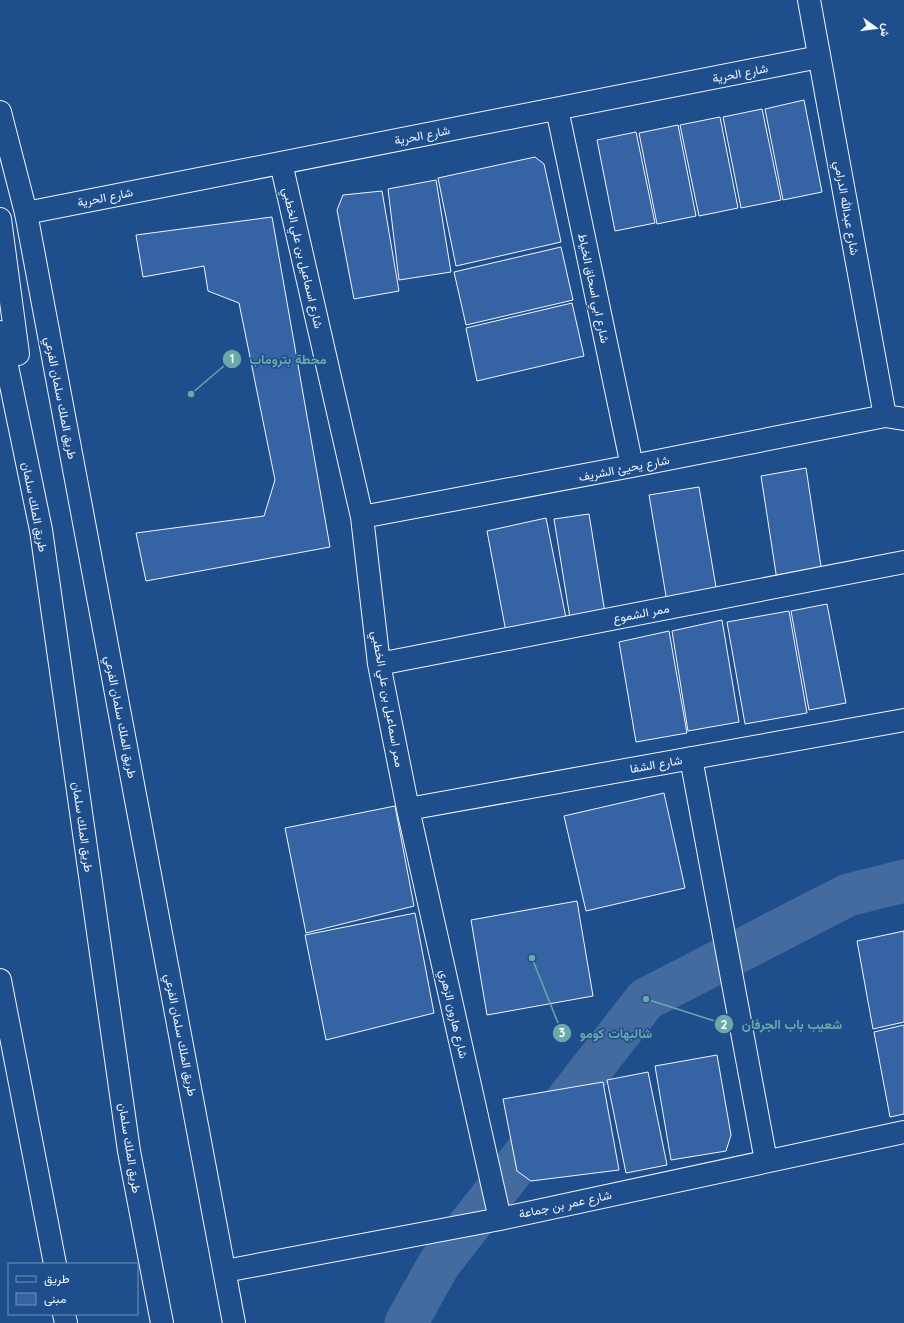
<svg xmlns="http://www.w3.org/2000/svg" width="904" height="1323" viewBox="0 0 904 1323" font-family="Quicksand,Vazirmatn,sans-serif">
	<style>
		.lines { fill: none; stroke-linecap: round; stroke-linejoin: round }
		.river { stroke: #446ba0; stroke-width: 43 }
		.building { fill: #3563a3; stroke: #f2f6ff }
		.minor-casing { stroke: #f2f6ff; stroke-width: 24 }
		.primary-casing { stroke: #f2f6ff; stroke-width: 24 }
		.trunk-casing { stroke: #f2f6ff; stroke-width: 24 }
		.minor { stroke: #1f4e8c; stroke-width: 22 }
		.primary { stroke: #1f4e8c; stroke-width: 22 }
		.trunk { stroke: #1f4e8c; stroke-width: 22 }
		.labels { text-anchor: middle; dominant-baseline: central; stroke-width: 3; stroke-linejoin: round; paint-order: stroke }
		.street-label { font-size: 12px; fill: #f2f6ff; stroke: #1f4e8c }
		.leader { fill: none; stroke: #6aa9a8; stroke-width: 1.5 }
		.callout-dot { fill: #6aa9a8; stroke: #1f4e8c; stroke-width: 1.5 }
		.mark-label { font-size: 12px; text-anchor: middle; font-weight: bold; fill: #fff }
		.callout-label { font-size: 13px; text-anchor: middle; font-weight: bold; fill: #6aa9a8; stroke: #1f4e8c; stroke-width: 3; stroke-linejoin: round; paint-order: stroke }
	</style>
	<rect width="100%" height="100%" fill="#1f4e8c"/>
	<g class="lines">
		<path class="river" d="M 406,1323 L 439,1264 L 646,999 L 848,895 L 904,881"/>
	</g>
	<path class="building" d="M 804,100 L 822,192 L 783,200 L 765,109 Z
		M 762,109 L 781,200 L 741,208 L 723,117 Z
		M 720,117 L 738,208 L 699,216 L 680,125 Z
		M 678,125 L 696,216 L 657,224 L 639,133 Z
		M 636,132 L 655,223 L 615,231 L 597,140 Z
		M 535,157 L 544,164 L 561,242 L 456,266 L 438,178 Z
		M 436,180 L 451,272 L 399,280 L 388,189 Z
		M 382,191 L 399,291 L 354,299 L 337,210 L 343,195 Z
		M 272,217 L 330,547 L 146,581 L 136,533 L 264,516 L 275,480 L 239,303 L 208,291 L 204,266 L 143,277 L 136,235 Z
		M 561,247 L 573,300 L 466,325 L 454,272 Z
		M 572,303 L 584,356 L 477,381 L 466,328 Z
		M 806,468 L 822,573 L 777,580 L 761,476 Z
		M 699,487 L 717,593 L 667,602 L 649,495 Z
		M 589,514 L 605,613 L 570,618 L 554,519 Z
		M 546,518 L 566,618 L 506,632 L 487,531 Z
		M 827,604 L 846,703 L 809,710 L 791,611 Z
		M 789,611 L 807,713 L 745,724 L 727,622 Z
		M 722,620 L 739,722 L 688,731 L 672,631 Z
		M 669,631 L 687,733 L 636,742 L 619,642 Z
		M 664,793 L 685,888 L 586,911 L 564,816 Z
		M 395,806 L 414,906 L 306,933 L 285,828 Z
		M 577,901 L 593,996 L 487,1015 L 471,920 Z
		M 415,913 L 434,1013 L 326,1040 L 305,935 Z
		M 904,931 L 904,1022 L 873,1029 L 857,941 Z
		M 904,1025 L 904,1114 L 890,1117 L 874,1032 Z
		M 717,1055 L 731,1135 L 726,1151 L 671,1160 L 655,1066 Z
		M 648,1072 L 667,1165 L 626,1173 L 607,1080 Z
		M 603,1082 L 619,1170 L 531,1181 L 517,1171 L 503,1099 Z"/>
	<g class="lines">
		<g class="minor-casing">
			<path id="minor" d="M 809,0 L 885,416
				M 557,109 L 632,466
				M 281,163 L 362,517 L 379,664 L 408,809 L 500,1219
				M 26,213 L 819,57
				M 362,517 L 632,466 L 885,416 L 904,419
				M 379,664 L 904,562
				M 691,758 L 766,1161
				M 408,809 L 904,720
				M 225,1271 L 500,1219 L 904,1132"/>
		</g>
		<g class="primary-casing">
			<path id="primary" d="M 0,112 L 26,213 L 234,1323"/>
		</g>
		<g class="trunk-casing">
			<path id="trunk" d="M 0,219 L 18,354
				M 0,332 L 41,530 L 129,1151 L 162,1323
				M 0,980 L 55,1264
				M 64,1314 L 66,1323"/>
		</g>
		<use href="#minor" class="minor"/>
		<use href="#primary" class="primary"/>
		<use href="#trunk" class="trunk"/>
	</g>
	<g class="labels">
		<g class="street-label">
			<text transform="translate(740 73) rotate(-11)">شارع الحرية</text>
			<text transform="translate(422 135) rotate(-11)">شارع الحرية</text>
			<text transform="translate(105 197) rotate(-11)">شارع الحرية</text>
			<text transform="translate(847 208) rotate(80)">شارع عبدالله الدرامي</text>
			<text transform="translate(303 258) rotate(77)">شارع اسماعيل بن علي الخطبي</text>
			<text transform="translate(594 288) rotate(78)">شارع ابي اسحاق الخياط</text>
			<text transform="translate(61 398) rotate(79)">طريق الملك سلمان الفرعي</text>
			<text transform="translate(624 468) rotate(-11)">شارع يحيئ الشريف</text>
			<text transform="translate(35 507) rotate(79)">طريق الملك سلمان</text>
			<text transform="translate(641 613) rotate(-11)">ممر الشموع</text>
			<text transform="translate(388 699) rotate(80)">ممر اسماعيل بن علي الخطبي</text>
			<text transform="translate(121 717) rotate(79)">طريق الملك سلمان الفرعي</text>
			<text transform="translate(656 764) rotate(-10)">شارع الشفا</text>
			<text transform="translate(83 827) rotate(82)">طريق الملك سلمان</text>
			<text transform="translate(454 1014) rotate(77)">شارع هارون الزهري</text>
			<text transform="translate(181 1035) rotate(79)">طريق الملك سلمان الفرعي</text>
			<text transform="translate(130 1148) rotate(81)">طريق الملك سلمان</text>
			<text transform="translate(565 1204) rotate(-12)">شارع عمر بن جماعة</text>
		</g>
	</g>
	<path class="leader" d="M191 394L232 359M646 999L724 1024M532 958L562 1033"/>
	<g class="callout-dot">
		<circle cx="191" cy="394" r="4"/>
		<circle cx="646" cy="999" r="4"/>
		<circle cx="532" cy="958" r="4"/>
		<circle cx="232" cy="359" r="10"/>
		<circle cx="724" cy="1024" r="10"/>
		<circle cx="562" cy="1033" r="10"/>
	</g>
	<g class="mark-label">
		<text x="232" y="363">1</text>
		<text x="724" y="1029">2</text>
		<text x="562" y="1037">3</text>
	</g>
	<g class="callout-label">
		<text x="288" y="364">محطة بتروماب</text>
		<text x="792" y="1029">شعيب باب الجرفان</text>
		<text x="616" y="1038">شالبهات كومو</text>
	</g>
	<rect x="8" y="1263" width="130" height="52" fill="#1f4e8c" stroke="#7391ba"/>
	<rect x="16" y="1276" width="20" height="6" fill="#1f4e8c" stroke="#7391ba"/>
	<text x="44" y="1283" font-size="12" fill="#f2f6ff">طريق</text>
	<rect x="16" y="1293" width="20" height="12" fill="#3563a3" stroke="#7391ba"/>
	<text x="44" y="1303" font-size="12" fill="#f2f6ff">مبنى</text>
	<g transform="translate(876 28) rotate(104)" stroke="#1f4e8c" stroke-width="3" paint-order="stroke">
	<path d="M0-3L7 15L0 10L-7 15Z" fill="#f2f6ff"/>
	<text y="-6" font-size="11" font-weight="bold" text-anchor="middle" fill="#f2f6ff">ش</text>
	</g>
</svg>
